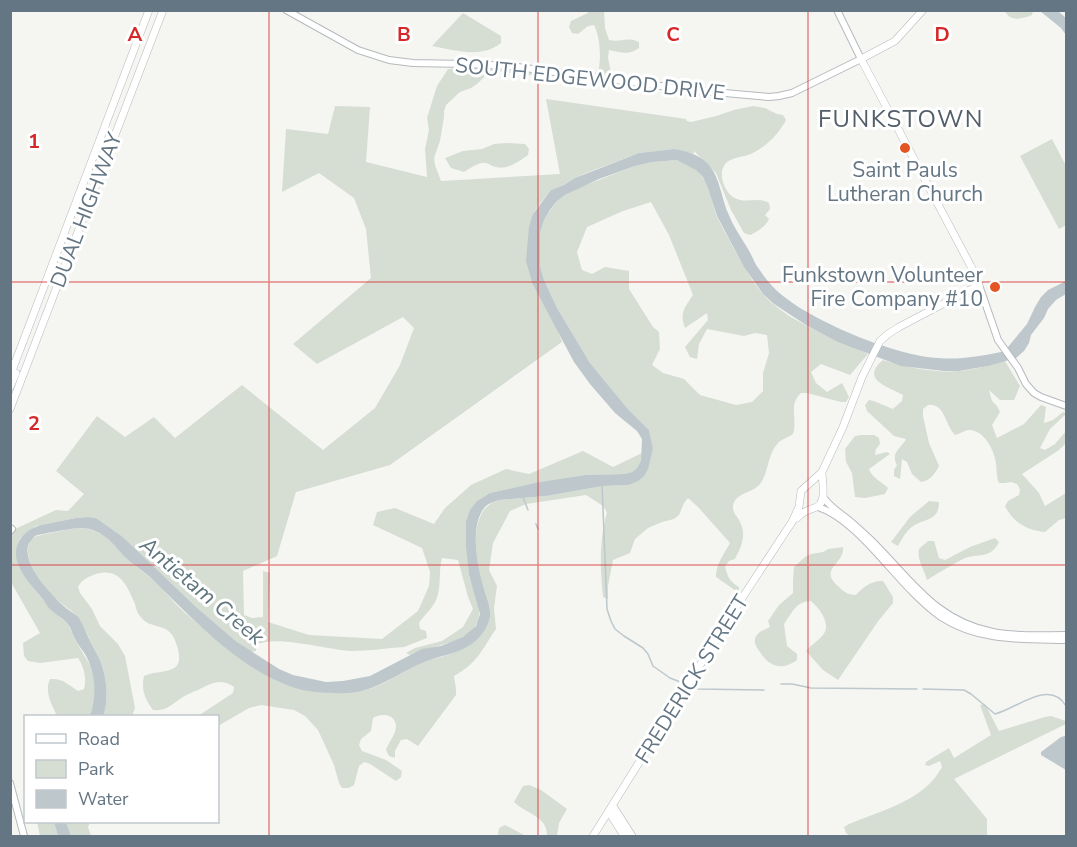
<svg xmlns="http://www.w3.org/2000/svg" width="1077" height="847" viewBox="0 0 1077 847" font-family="'Nunito Sans',sans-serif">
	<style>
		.green { fill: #d6ddd3; fill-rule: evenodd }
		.water { fill: #bdc7cc }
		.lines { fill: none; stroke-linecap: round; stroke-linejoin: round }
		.stream { stroke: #bdc7cc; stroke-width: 1.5 }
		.secondary-casing { stroke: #b5babe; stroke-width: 8 }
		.primary-casing { stroke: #b6babe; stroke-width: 8 }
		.secondary { stroke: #fff; stroke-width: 6 }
		.primary { stroke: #fff; stroke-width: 7 }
		.grid { fill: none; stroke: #d62828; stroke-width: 1.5; stroke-opacity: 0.55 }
		.poi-dot { fill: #e45523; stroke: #fff; stroke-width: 2 }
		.labels { text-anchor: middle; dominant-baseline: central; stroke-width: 6; stroke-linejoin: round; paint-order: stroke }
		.street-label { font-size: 21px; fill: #647583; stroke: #fff }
		.poi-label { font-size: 21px; fill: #647583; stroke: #fff }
		.water-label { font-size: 22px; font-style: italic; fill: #607780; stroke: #fff }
		.quarter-label { font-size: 24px; letter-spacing: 1.5px; fill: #525e68; stroke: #fff }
		.grid-label { font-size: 20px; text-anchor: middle; font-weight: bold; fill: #d62828; stroke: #fff; stroke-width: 6; stroke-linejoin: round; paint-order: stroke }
	</style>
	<rect width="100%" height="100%" fill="#f5f6f2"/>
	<path class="green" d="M 588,11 L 604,11 L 605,28 L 609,40 C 620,43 626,36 639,42 L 639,48 C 629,56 620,52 609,50 L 608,58 L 611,73 L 598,74 C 601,60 601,39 594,25 L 588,26 L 578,34 L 572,33 L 569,27 L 571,21 L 588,13 Z
		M 1005,11 L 1033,11 L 1032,15 C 1022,19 1010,22 1005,11 Z
		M 463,13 L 501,36 L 501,43 C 481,59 455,50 432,46 Z
		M 479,67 L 534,70 L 544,74 L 539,76 L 490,71 L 477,84 L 471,88 L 460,92 L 446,105 L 444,111 L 444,117 L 440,141 L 434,158 L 435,165 L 441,181 L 560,174 L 546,99 L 686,119 L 687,121 L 691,122 L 716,116 L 734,110 L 753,106 L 765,108 L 777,114 L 783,115 L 786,120 C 779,134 763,150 748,155 C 741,157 731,158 726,163 C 717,172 724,191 733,197 C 744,205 758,196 769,203 L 770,209 L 765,215 L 769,219 C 765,227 759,231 750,235 L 744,233 L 731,210 L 716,173 L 694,151 L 694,154 L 674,149 L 639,153 L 586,173 L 575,178 L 564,185 L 551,190 L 538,206 L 533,214 L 533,285 L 558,331 L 562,342 L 390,465 L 296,492 L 277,556 L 243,571 L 244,615 L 252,618 L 263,617 L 263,571 L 270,573 L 268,622 L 309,635 L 382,639 L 418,611 L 429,586 L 430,572 L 422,548 L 373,525 L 377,512 L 395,508 L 434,524 L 445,508 L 471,485 L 506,469 L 529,474 L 583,451 L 613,467 L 642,453 L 641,461 L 637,468 L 632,472 L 624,474 L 585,475 L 539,482 L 490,493 L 477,501 C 474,520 466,557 469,575 C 472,588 480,602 479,615 C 478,625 471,633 463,637 C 446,646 427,647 410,655 L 406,653 L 415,648 L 442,641 L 463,627 L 473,609 L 468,597 L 458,560 L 442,558 C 438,572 442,586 436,600 C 433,608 424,615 419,623 L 420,629 L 426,631 L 427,638 L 404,647 C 387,648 369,651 352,651 C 329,650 274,634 256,645 L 256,651 L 251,652 L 237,642 L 195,606 L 123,537 L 96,518 L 88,517 L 76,518 L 36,526 L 21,538 L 19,542 L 17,547 L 18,563 L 22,572 L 34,589 L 51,609 L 68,624 L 74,638 L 90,665 L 94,677 L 95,690 L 95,702 L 90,716 L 57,716 C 52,705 44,692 50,679 C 62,678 68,684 78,691 L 84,689 C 87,679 84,667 78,658 L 40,663 L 28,661 L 24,656 L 23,643 L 40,633 L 11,582 L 11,535 L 15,529 L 56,510 L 68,511 L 84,494 L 56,471 L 97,416 L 125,437 L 154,417 L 175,438 L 242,385 L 323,450 L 375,408 L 400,365 L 414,328 L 403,317 L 317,364 L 293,344 L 371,278 L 366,229 L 354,198 L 319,173 L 282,192 L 286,129 L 328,134 L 335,106 L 370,107 L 366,162 L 427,177 L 425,149 L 429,130 L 427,118 L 437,86 L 448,69 Z
		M 1052,139 L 1066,166 L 1066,225 L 1059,229 L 1020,156 Z
		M 506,143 L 525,144 L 529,149 L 528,155 C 520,161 507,170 496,167 C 491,166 487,162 482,163 C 476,164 469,169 464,172 L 451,168 L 445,158 L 463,151 L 482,149 L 494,144 Z
		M 677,160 C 687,164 697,168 703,178 C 711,189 712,204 717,217 C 722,228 729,238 734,249 C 743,264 750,278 761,292 C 788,323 832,336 868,354 L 850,375 L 821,364 L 811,372 L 816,383 L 827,392 L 842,383 L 849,397 L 846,402 L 841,402 L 807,393 L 801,393 C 788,404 798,420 793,434 C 789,437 782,439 778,443 C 767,454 769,474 759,485 C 751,494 733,493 733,508 C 733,513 737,516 739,520 C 747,534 742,546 735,559 L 729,561 L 725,566 C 727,576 730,582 739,587 L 739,593 L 716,577 C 716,564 724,554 730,543 L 699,508 L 688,498 L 684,503 L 679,515 L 674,519 L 662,522 L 648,528 L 635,539 L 630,553 L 613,560 L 608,586 L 608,599 L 603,597 C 600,567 599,542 607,512 L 603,506 L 586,495 L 526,504 L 510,511 L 493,543 L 489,570 L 497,586 L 494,608 L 496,629 C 482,649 478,663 454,676 L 456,689 L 456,695 L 418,746 L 407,739 L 401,740 L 395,751 L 395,758 L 389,756 L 386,750 C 388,743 396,734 396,727 C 396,713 381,713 373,718 L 371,731 L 361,739 L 359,745 L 362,751 L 386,760 L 402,771 L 401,777 L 396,781 L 370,764 L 364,762 L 359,766 L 354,785 L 349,788 L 342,788 L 339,783 L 334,765 L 318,730 L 305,716 L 294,710 L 261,705 L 249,708 L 218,726 L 218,716 L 198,716 L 233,693 L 234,687 C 221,677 210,684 198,690 C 191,693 185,695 180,699 C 171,705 164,712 153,710 C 145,699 141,690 144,676 C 154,671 174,673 178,664 C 180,659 179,652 177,646 C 170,619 151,632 140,616 C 137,613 136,608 135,604 C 127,585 119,567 96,574 C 88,577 82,579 78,587 L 80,593 L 92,609 L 100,626 L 118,644 L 125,656 L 135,708 L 132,716 L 103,716 C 109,701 107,679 101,663 C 99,656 94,650 91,643 C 88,635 84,626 79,619 C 74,611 62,605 55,598 C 44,587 14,550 35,537 C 38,535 75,528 79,528 C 85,528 92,530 97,532 C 112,538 116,549 127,559 C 136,567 146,573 155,582 C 165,591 173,602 183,611 C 209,634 235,657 266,674 C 277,680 290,687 303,689 C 321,692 344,695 362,691 C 384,686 403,671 423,662 C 433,658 445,657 453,653 C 462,649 484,632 488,624 C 494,611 486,597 483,585 C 476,561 466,509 499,500 L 546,496 L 603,486 L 628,485 L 653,448 L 649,430 L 627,408 L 590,363 L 557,308 L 544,280 L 540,266 L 540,233 L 544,220 L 556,202 L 565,195 L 581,187 L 635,166 L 652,162 ZM 651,202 L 669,235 L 693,295 C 685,307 679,313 685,328 L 707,313 L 708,320 L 685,347 L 690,357 L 697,359 L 699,344 L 707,329 L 744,336 L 755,333 L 767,335 L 769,353 L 763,373 L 763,391 L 752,402 L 736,405 L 700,395 L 684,379 L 663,373 L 652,365 L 660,349 L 659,332 L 653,327 L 629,289 L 629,271 L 605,267 L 592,274 L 582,270 L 577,252 L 587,227 L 623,211 Z
		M 883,360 C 904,367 936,373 958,371 C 974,370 990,365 1005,361 L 1020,386 L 1014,400 L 1000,400 L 989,390 L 992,401 L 997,406 L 1000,412 L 992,425 L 997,438 L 1024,424 L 1041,405 L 1046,407 L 1044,423 L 1053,420 L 1063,412 L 1066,413 L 1066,414 L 1050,429 L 1040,448 L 1045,450 L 1055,444 L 1066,431 L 1066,443 L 1059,450 L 1022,474 L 1039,493 L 1045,506 L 1066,493 L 1066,518 L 1059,520 L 1045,532 C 1027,531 1012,521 1005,506 L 1008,501 L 1019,495 L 1020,489 L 1017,484 L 1011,482 L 1005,483 L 999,483 C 996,476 997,471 996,464 C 995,451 984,429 968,430 C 964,431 959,434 955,435 C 945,425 945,403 928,405 L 923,409 L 923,416 L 929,443 L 939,466 C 935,474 930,481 921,482 L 912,474 L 907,462 L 902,459 L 900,479 L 894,476 L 894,470 L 897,465 C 890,452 901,449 906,439 L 894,436 L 867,411 L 865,405 L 869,400 C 879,402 884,406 893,409 L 902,401 L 903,395 C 890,387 859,380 883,360 Z
		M 861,435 L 874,435 L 879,438 L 880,444 L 876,449 L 875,455 L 887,452 L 890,454 L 869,469 C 871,477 882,482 888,488 L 885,494 L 865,498 L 855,497 L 852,473 L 846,462 L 845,449 L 855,436 Z
		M 929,501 L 939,502 C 939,521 926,518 913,526 C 906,531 902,539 898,546 L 891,542 L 910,517 Z
		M 995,538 L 999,542 C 990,561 974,552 961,560 C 950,566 938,573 927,580 C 924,568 917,561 919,549 L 928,541 L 934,541 L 939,558 L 945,560 L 970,547 Z
		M 843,547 C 845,564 818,569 838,586 C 844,592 848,595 856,595 C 863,587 872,580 883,581 L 893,597 L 893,603 L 879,620 L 838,680 L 823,670 L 806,651 C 811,645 818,641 823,635 C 832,624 819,608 811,601 C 796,601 792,613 784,624 L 787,646 L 797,654 L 797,660 C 782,671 769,667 760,652 C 757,648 754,644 755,639 C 757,632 764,630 770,627 L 768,621 L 779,605 L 793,593 L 793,580 L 794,567 L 805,557 L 811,554 L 823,552 L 828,549 Z
		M 985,704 L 999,731 L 1045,717 L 1051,716 L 1066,721 L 1066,724 L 954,779 L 987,819 L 987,836 L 850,836 L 846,833 L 844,827 L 849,824 C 882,810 924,801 942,767 L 940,761 L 929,766 L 925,765 L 926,762 L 949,748 L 954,758 L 991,735 L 980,705 Z
		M 529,785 L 541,790 L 567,809 L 559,823 L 557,836 L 547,836 C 548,816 526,814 514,802 L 523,786 Z
		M 37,822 L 54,822 L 58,836 L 40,836 Z
		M 66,822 L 90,822 L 88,827 L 91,836 L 71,836 Z
		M 505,825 L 526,836 L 500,836 L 498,835 L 499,828 Z"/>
	<path class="water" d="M 1040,11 L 1058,11 L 1066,18 L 1066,35 L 1061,28 Z
		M 674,149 C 686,151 698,154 707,163 C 720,176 721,197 728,213 C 733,226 741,237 748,249 C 752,255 754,263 759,269 C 766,280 776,291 787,299 C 820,324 897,356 938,358 C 959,360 981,356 1001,352 L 1008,347 L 1027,324 L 1035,307 L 1041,297 L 1048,290 L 1066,281 L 1066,294 L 1056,300 L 1048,309 L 1044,318 L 1031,335 L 1029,343 L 1024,351 L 1016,358 L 988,366 L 959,371 L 944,371 L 901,366 L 838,342 L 806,325 L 774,304 L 763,294 L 744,267 L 717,216 L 708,188 L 703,177 L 696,170 L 677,160 L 665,161 L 652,162 L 635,166 L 599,179 L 565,195 L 556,202 L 550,210 L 544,220 L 540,233 L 540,266 L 544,280 L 557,308 L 590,363 L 627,408 L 649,430 L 653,448 L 648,469 L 644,476 L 638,481 L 628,485 L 603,486 L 546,496 L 499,500 C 494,502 489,503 486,506 C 469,523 477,564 483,585 C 486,598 494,611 488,624 C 484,632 478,640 470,645 C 457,654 439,656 424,662 C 403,671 384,685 362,691 C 348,695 314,693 299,689 C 243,673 195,621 155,582 C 147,573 136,567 127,559 C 117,550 113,541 101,534 C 95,530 87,528 80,528 C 74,528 40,534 35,536 C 33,538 31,541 29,543 C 20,562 52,596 65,607 C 69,611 76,614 79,618 C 84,626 87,635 91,643 C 94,650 99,656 101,663 C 107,679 109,701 103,716 L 90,716 C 97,696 96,673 85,654 C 82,649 78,645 75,639 C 72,634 71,627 67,623 C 62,617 54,614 49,608 C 46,605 44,600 41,597 C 28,581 5,558 22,537 C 27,531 34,527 41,525 L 76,518 L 88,517 L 96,518 L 123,537 L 195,606 L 237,642 L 279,669 L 293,675 L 326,682 L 343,681 L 370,676 L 422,649 L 441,646 L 463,637 L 476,626 L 480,614 L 469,575 L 466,546 L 466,522 L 470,510 L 477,501 L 490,493 L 539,482 L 585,475 L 624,474 L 632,472 L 637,468 L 641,461 L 642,439 L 637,431 L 615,413 L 590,384 L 574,362 L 533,285 L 526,261 L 529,227 L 533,214 L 551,190 L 564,185 L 575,178 L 639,153 Z
		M 1065,736 L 1066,737 L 1066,770 L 1041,755 L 1041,752 L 1061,737 Z
		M 54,822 L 66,822 L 71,836 L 58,836 Z"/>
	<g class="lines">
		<path class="stream" d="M 602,484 L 607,609 L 611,621 L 615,629 L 624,636 L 643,648 L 648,654 L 653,666 L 670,678 L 683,683
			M 523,497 L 528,510
			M 536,524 L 538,529
			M 781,684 L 792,684 L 811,688 L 917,689
			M 692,688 L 696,689 L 764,690
			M 923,689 L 964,690 L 971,694 L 995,714 C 1016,709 1050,678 1066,706"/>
		<g class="secondary-casing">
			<path id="secondary" d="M 286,10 L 358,50 L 389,60 L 413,63 L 466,64 L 510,66 L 691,90 L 769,97 L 779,96 L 792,93 L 861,59 L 837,10
				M 979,285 L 998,340 L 1018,368 L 1026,384 L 1034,393 L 1041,397 L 1066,406
				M 823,497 C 830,507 840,513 850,521 C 858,528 866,535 874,543 C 912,581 936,621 993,632 C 1017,637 1042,635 1066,635
				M 818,507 C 843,515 868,543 885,562 C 902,581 920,602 941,617 C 979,642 1024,639 1066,640
				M 10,531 L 12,529
				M 10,783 L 24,836"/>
		</g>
		<g class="primary-casing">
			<path id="primary" d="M 10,376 L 149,10
				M 10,387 L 16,373
				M 10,409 L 163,10
				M 797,518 C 803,512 806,511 814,508 C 828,504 822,483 822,472
				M 613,806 L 632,836
				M 609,812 L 624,836
				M 593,836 L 744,595 L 792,522 L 799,507 L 801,491 L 822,472 L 843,427 L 862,377 L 880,341 L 888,334 L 899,327 L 979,285 L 976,276 L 861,59 L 895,41 L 923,10"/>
		</g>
		<use href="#secondary" class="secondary"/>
		<use href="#primary" class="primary"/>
	</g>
	<path class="grid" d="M 269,10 L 269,836M 538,10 L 538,836M 808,10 L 808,836M 10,282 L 1066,282M 10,565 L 1066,565"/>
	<g class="poi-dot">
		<circle cx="905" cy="148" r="6"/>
		<circle cx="995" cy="287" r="6"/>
	</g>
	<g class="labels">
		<g class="street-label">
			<text transform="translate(590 79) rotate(6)">SOUTH EDGEWOOD DRIVE</text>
			<text transform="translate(86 210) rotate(-69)">DUAL HIGHWAY</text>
			<text transform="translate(692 679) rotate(-58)">FREDERICK STREET</text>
		</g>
		<g class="poi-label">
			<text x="905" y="170">Saint Pauls<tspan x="905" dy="24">Lutheran Church</tspan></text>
			<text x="983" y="275" text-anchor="end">Funkstown Volunteer<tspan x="983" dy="24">Fire Company #10</tspan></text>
		</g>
		<g class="water-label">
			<text transform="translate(202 591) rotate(40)">Antietam Creek</text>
		</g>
		<g class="quarter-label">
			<text x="901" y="119">FUNKSTOWN</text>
		</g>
	</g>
	<g class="grid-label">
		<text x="135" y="41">A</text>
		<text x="404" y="41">B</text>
		<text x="673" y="41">C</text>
		<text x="942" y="41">D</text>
		<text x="34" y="148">1</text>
		<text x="34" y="430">2</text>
	</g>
	<rect width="1077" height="847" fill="none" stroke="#647583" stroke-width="24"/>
	<rect x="24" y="715" width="195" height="108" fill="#ffffff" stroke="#c1c8cd" stroke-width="1.5"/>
	<rect x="36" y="734" width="30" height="9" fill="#ffffff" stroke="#c1c8cd" stroke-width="1.5"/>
	<text x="78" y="745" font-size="18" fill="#647583">Road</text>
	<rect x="36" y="760" width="30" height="18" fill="#d6ddd3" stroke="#c1c8cd" stroke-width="1.5"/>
	<text x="78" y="775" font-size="18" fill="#647583">Park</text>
	<rect x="36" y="790" width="30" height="18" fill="#bdc7cc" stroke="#c1c8cd" stroke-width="1.5"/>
	<text x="78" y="805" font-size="18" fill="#647583">Water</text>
</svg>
